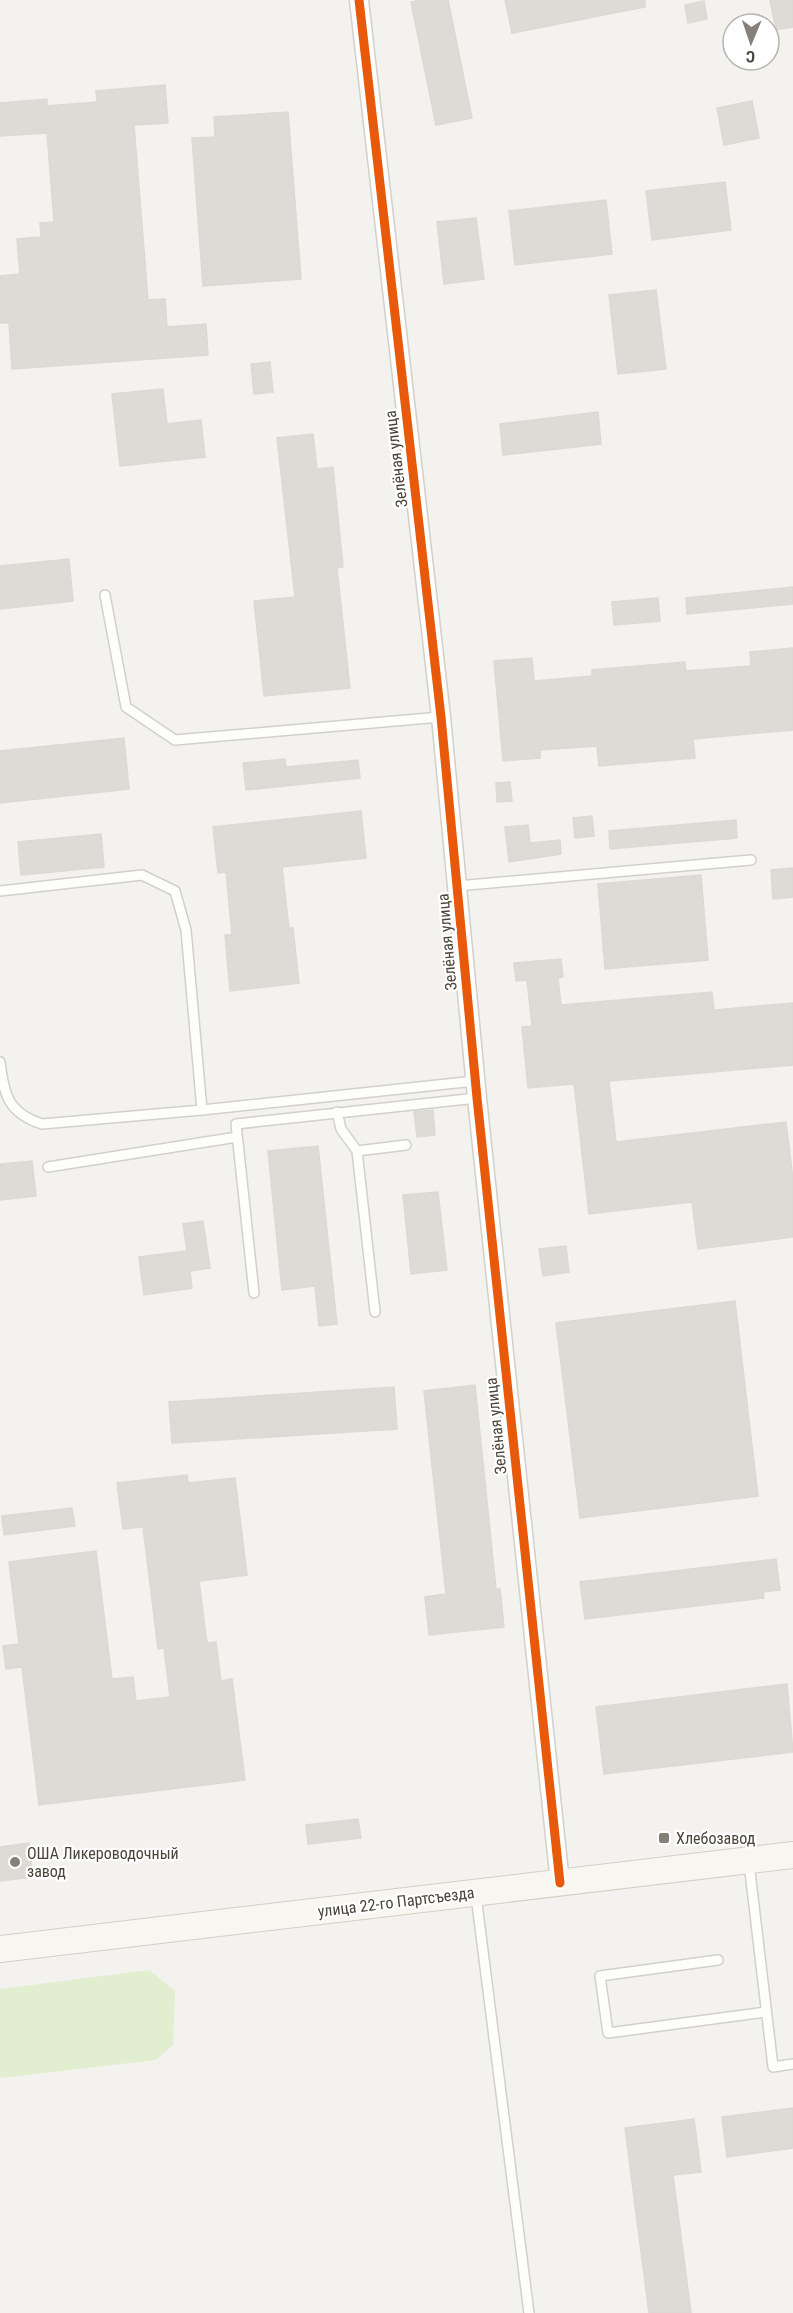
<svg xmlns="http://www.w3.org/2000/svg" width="793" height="2313" viewBox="0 0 793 2313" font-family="'Roboto Condensed',sans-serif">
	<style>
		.green { fill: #e1eecf }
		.building { fill: #dedbd6; stroke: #dcd9d4; stroke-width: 1.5 }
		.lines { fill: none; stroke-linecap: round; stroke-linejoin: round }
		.lane-casing { stroke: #d2d0cb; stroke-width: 12 }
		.street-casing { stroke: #d2d0cb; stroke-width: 21 }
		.secondary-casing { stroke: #d3cfc5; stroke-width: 28 }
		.lane { stroke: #fdfdfc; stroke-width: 9 }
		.street { stroke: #fdfdfc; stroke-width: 18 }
		.secondary { stroke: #f7f6f1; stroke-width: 26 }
		.cycleway-casing { stroke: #fff; stroke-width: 13 }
		.cycleway { stroke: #e8590c; stroke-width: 9 }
		.poi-dot { fill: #868178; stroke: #fff; stroke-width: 2 }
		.labels { text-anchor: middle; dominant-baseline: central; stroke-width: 4.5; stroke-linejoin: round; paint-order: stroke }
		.street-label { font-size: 16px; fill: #4b4439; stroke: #fff }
		.poi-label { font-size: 16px; fill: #4b4439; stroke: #fff; text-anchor: start }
	</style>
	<rect width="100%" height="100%" fill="#f4f2ee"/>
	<path class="green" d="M 149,1970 L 175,1991 L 173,2045 L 156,2060 L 0,2078 L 0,1989 Z"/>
	<path class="building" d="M 422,0 L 448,0 L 472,118 L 436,125 L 411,2 Z
		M 505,0 L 645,0 L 645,7 L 512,33 Z
		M 770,0 L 793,0 L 793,27 L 776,30 Z
		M 704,1 L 707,19 L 688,23 L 685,5 Z
		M 165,85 L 168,123 L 134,125 L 148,300 L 165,299 L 167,327 L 206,324 L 208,355 L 12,369 L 9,323 L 0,323 L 0,276 L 20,274 L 17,239 L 41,237 L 40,223 L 54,222 L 47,133 L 0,136 L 0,103 L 47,99 L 47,106 L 97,102 L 96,91 Z
		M 752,101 L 759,138 L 724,145 L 717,108 Z
		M 288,112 L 301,279 L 203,286 L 192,138 L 215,137 L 214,117 Z
		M 725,182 L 731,230 L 652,240 L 646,191 Z
		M 606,200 L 612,254 L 515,265 L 509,211 Z
		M 476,218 L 484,279 L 444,284 L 437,222 Z
		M 656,290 L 666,369 L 618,374 L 609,295 Z
		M 270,362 L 273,392 L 254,394 L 251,364 Z
		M 163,389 L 167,424 L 201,420 L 205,457 L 120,466 L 112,394 Z
		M 598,412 L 601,444 L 503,455 L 500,424 Z
		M 313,434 L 317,469 L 333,467 L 343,567 L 337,568 L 350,688 L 264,696 L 254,601 L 295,597 L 277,438 Z
		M 69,559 L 73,601 L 0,609 L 0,566 Z
		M 793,587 L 793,604 L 687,614 L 686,598 Z
		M 658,598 L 660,621 L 614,625 L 612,602 Z
		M 793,648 L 793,730 L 693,739 L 695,758 L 599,766 L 597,746 L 540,750 L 540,758 L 503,761 L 494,661 L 532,658 L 534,681 L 592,676 L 592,670 L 685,662 L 686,671 L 751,666 L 750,652 Z
		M 124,738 L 129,789 L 0,803 L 0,751 Z
		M 285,759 L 286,767 L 358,760 L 360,778 L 246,790 L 243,763 Z
		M 510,782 L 512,801 L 497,802 L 496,783 Z
		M 361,811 L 366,858 L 282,867 L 289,928 L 293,928 L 299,983 L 230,991 L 225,935 L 232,935 L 226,872 L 218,873 L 213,827 Z
		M 592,816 L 594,836 L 575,838 L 573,818 Z
		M 736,820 L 737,838 L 610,849 L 609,831 Z
		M 528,825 L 530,843 L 560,840 L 561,854 L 509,862 L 505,827 Z
		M 101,834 L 104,867 L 21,875 L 18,842 Z
		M 793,868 L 793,897 L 773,899 L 771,870 Z
		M 701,875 L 708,960 L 605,969 L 598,884 Z
		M 561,959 L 563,977 L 558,978 L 561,1005 L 712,992 L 714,1010 L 793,1003 L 793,1065 L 609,1081 L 616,1142 L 786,1122 L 793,1179 L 793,1237 L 698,1249 L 692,1202 L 589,1214 L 574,1084 L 528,1088 L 522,1027 L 532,1026 L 527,980 L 516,981 L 514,963 Z
		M 433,1110 L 435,1135 L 417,1137 L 414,1112 Z
		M 318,1146 L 337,1324 L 319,1326 L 315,1286 L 282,1290 L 268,1151 Z
		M 32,1161 L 36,1196 L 0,1200 L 0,1164 Z
		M 438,1192 L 447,1270 L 411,1274 L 403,1195 Z
		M 203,1221 L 210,1268 L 190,1271 L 192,1288 L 144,1295 L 139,1257 L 187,1251 L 183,1224 Z
		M 566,1246 L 569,1272 L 543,1276 L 539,1249 Z
		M 735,1301 L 758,1496 L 580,1518 L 556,1323 Z
		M 475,1385 L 496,1589 L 500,1589 L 504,1627 L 429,1635 L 425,1597 L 446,1594 L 424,1391 Z
		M 394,1387 L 397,1429 L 172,1443 L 169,1402 Z
		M 187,1475 L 188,1483 L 235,1478 L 247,1575 L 199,1581 L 207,1643 L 216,1642 L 221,1681 L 232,1679 L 245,1780 L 39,1805 L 22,1667 L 6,1669 L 3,1646 L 19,1644 L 9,1562 L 96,1551 L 112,1679 L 133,1677 L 136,1701 L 170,1697 L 164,1648 L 158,1649 L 143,1527 L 123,1529 L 117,1483 Z
		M 72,1508 L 75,1526 L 4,1535 L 2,1516 Z
		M 776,1559 L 780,1590 L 763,1592 L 764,1598 L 585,1619 L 580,1582 Z
		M 787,1684 L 793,1752 L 604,1774 L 596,1707 Z
		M 358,1819 L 361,1838 L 308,1844 L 306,1825 Z
		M 29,1843 L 33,1877 L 0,1881 L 0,1847 Z
		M 793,2108 L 793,2148 L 727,2157 L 722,2117 Z
		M 694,2119 L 701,2172 L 673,2175 L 691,2313 L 649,2313 L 625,2128 Z"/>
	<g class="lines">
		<g class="lane-casing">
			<path id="lane" d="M 105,595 L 126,707 L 175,740 L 441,717
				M 457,886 L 751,860
				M 0,891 L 142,875 L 175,891 L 186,930 L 202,1110 L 475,1081
				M 0,1062 C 4,1095 8,1113 42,1124 L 202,1110
				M 337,1112 L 341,1129 L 357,1151
				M 48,1167 L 237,1137
				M 254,1293 L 236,1124 L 477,1098
				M 375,1312 L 357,1151 L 406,1145
				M 749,1863 L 773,2067 L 793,2064
				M 476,1896 L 529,2313
				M 718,1960 L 600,1976 L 608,2033 L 766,2012"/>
		</g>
		<g class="street-casing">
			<path id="street" d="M 359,0 L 441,717 L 477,1098 L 560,1883"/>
		</g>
		<g class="secondary-casing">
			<path id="secondary" d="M 0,1949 L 793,1855"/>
		</g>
		<use href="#lane" class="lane"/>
		<use href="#street" class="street"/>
		<use href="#secondary" class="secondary"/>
		<g class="cycleway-casing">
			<path id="cycleway" d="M 359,0 L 441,717 L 477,1098 L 560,1883"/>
		</g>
		<use href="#cycleway" class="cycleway"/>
	</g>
	<g class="poi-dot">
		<rect x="658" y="1832" width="12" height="12" rx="3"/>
		<circle cx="15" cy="1862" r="6"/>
	</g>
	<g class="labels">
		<g class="street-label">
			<text transform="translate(396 459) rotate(-97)">Зелёная улица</text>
			<text transform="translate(447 942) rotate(-95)">Зелёная улица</text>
			<text transform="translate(496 1426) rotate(-96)">Зелёная улица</text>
			<text transform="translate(396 1902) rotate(-7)">улица 22-го Партсъезда</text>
		</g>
		<g class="poi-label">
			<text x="676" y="1838">Хлебозавод</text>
			<text x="27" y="1853">ОША Ликероводочный<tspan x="27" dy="18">завод</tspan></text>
		</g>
	</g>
	<g transform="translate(751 42) rotate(182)"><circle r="28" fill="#ffffff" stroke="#b7b4b0" stroke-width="1.5"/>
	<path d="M0-4.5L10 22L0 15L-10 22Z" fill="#868178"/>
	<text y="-9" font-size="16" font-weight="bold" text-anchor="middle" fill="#4b4439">С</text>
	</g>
</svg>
